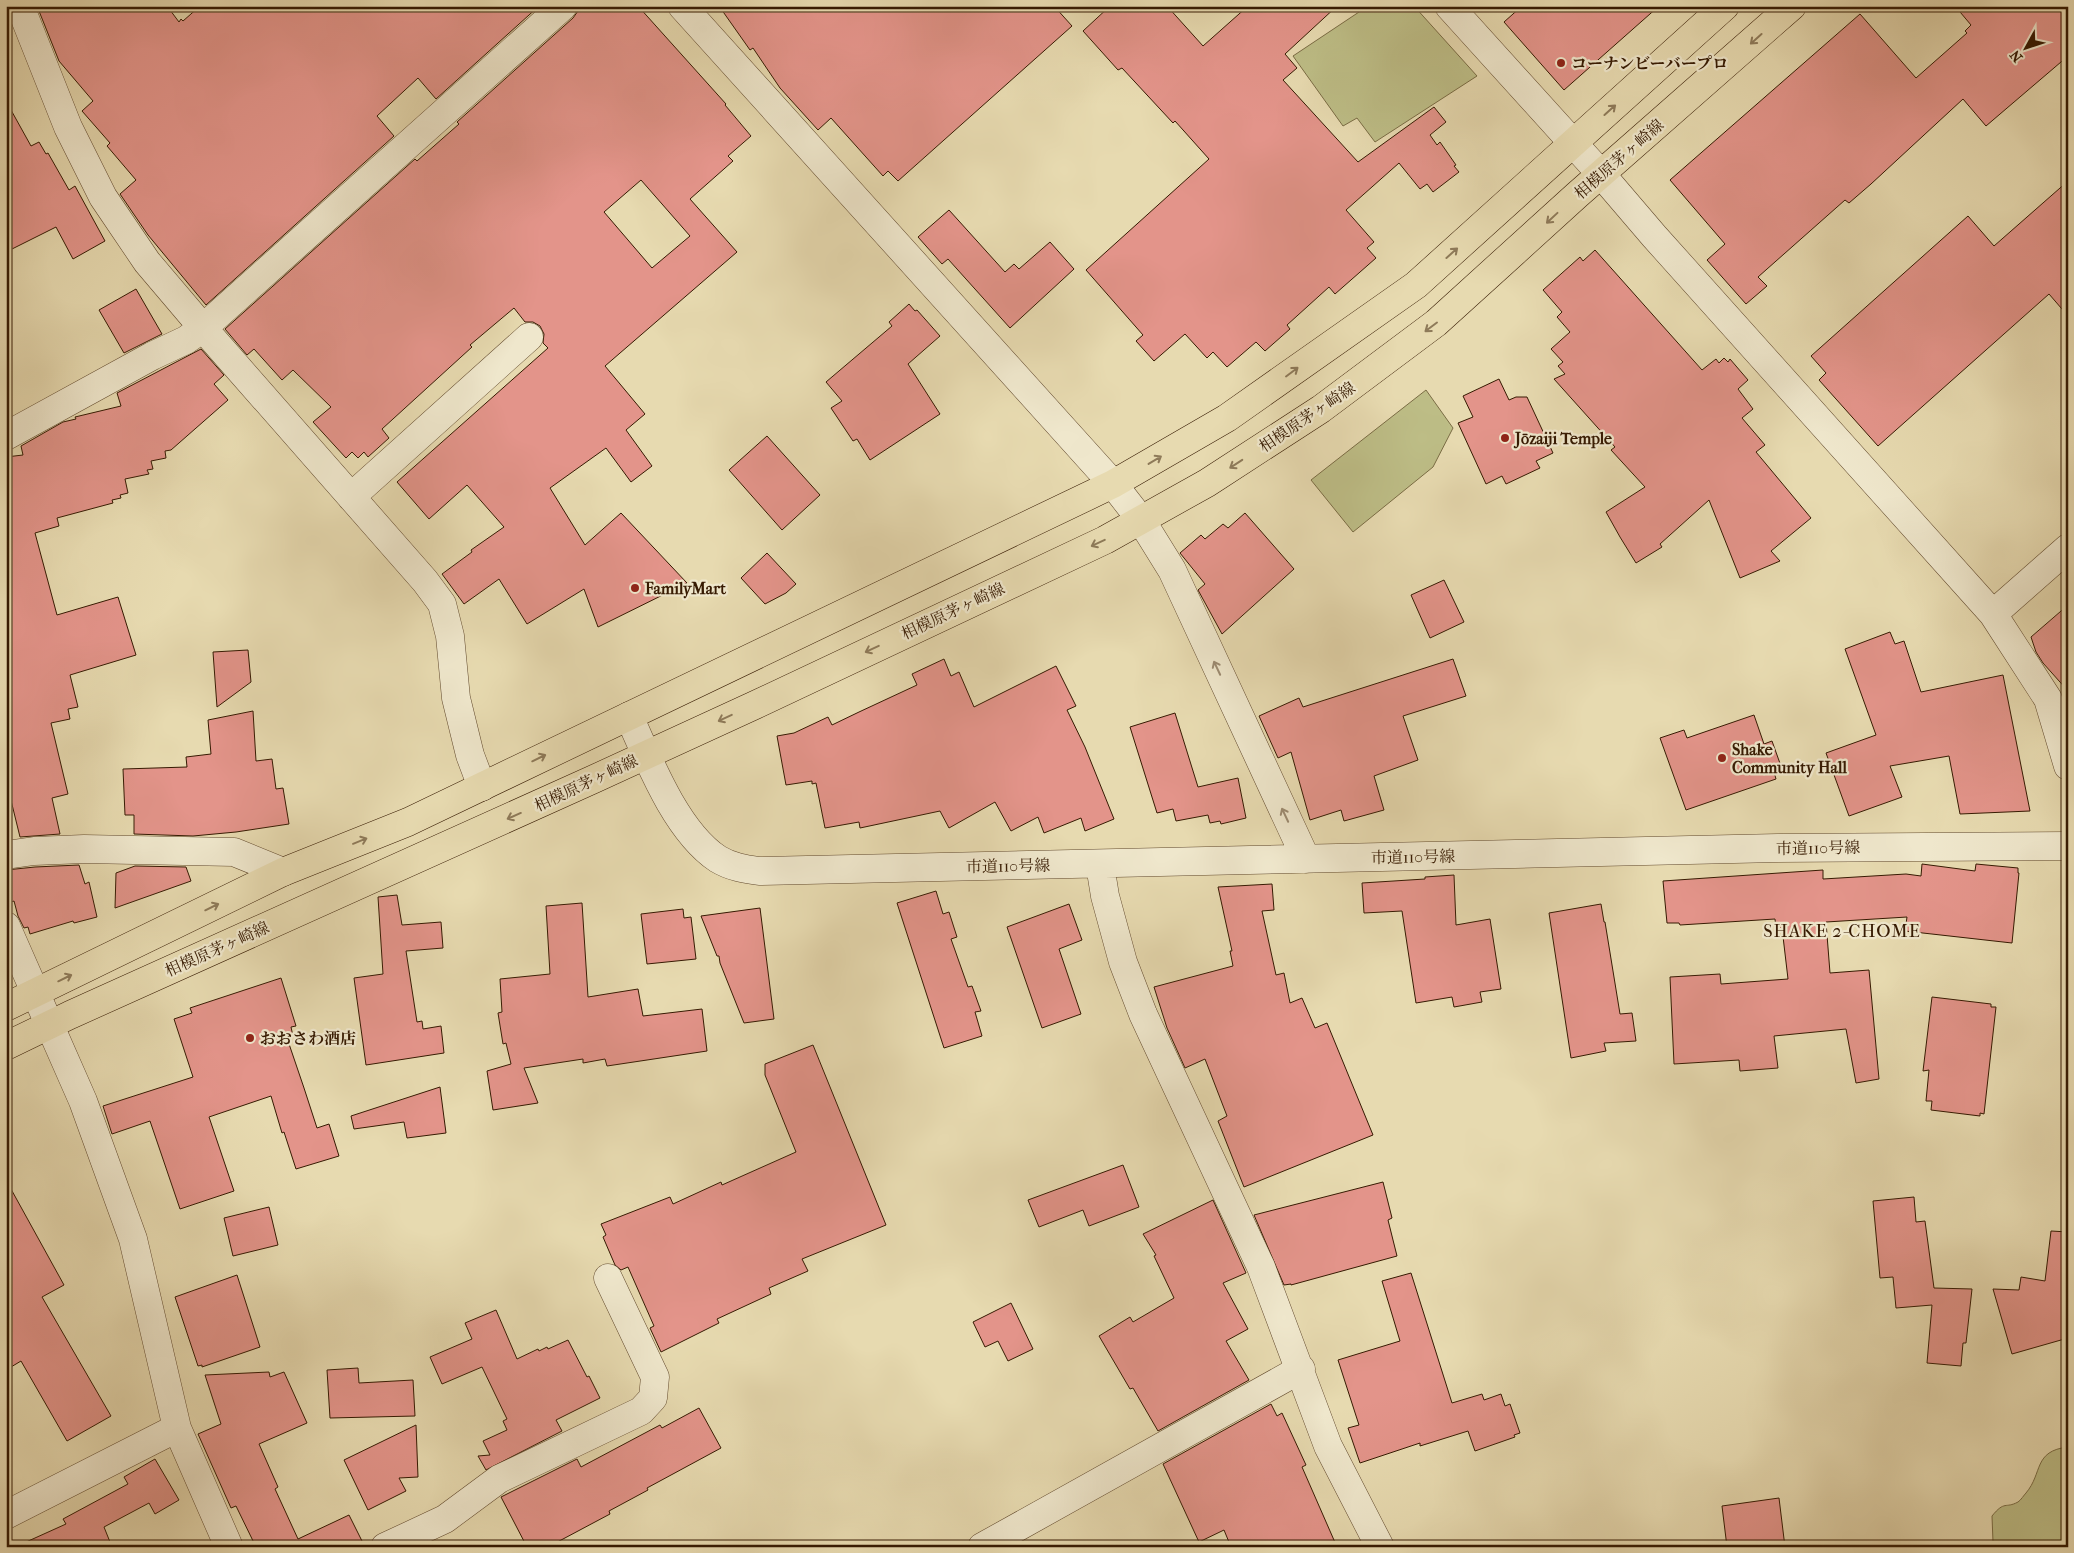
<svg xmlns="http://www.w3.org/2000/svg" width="2074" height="1553" viewBox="0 0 2074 1553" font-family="'IM FELL French Canon','Noto Serif JP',serif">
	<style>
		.green { fill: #bdbd86; stroke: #7a6c44 }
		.building { fill: #e3948a; stroke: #361a02; fill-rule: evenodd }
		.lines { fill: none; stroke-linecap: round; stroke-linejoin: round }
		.minor-casing { stroke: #624a2e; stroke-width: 29 }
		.major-casing { stroke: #361a02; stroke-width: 29 }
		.minor { stroke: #efe7cc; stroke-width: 28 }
		.major { stroke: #e7dab0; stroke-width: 28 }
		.oneway { stroke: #8e7a59 }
		.oneway2 { stroke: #9c8b71 }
		.poi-dot { fill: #8f2418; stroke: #efe7cc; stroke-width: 2 }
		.labels { text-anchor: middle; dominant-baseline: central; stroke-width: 4.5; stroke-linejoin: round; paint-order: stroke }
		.poi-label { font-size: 16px; font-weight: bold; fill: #361a02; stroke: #efe7cc; text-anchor: start }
		.street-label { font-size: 16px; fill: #361a02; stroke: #efe7cc }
		.neighbourhood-label { font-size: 18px; letter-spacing: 1px; fill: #361a02; stroke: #efe7cc }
	</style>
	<rect width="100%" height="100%" fill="#e7dab0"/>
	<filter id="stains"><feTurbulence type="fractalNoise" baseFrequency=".004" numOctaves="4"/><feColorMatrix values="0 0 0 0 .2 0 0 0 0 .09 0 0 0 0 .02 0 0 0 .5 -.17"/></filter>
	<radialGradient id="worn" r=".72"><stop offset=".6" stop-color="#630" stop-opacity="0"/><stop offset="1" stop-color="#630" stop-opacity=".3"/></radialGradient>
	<path class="green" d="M 1368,6 L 1414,6 L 1477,76 L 1375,142 L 1357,118 L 1343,126 L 1293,56 Z
		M 1426,390 L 1453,428 L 1433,467 L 1353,532 L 1311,480 Z
		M 2068,1447 L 2068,1545 L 1995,1547 L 1993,1542 L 1992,1516 C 2005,1500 2005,1509 2018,1502 C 2021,1500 2024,1495 2026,1493 C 2043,1473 2033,1451 2068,1447 Z"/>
	<path class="building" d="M 37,6 L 167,6 L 179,22 L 181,19 L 183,21 L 200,6 L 539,6 L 436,99 L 418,78 L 377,116 L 394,136 L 206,305 L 148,235 L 120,194 L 136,180 L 107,146 L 110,143 L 82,111 L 93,101 L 59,61 Z
		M 578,6 L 638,6 L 726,104 L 725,105 L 751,136 L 728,156 L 733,161 L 690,199 L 737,252 L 605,366 L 645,414 L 626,430 L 652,466 L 631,482 L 606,448 L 550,488 L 585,545 L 621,513 L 687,583 L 598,627 L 584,589 L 527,624 L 499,579 L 464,604 L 442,574 L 472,552 L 471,550 L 504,527 L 467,485 L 429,519 L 397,482 L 548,348 L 543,343 L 544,334 L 540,326 L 533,322 L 525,322 L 514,308 L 470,345 L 472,347 L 382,429 L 389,438 L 368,457 L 364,452 L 358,458 L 352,452 L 346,458 L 313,422 L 331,407 L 293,370 L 282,380 L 254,349 L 247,355 L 225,329 L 415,159 L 417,161 L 459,124 L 457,122 L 573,18 L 578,11 ZM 641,180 L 690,236 L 652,268 L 604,212 Z
		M 719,6 L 1054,6 L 1072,26 L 898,181 L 888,171 L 883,176 L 831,118 L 818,130 L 780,88 L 753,48 L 750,50 Z
		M 1110,6 L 1167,6 L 1203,46 L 1248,6 L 1337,6 L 1285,54 L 1297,68 L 1283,80 L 1358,162 L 1434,107 L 1446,122 L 1430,135 L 1437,145 L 1440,142 L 1456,165 L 1454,166 L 1459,172 L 1433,192 L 1427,184 L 1420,189 L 1399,163 L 1346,210 L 1374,242 L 1367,248 L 1376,258 L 1335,294 L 1329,287 L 1287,325 L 1290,329 L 1265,351 L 1256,342 L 1227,367 L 1213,352 L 1207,358 L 1185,334 L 1154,361 L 1136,341 L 1143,335 L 1086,270 L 1209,159 L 1175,121 L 1173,123 L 1122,68 L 1118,70 L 1083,31 Z
		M 1522,6 L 1659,6 L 1564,90 L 1504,22 Z
		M 1955,6 L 2068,6 L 2068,56 L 1986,126 L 1963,99 L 1871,184 L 1849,203 L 1845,200 L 1758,277 L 1767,286 L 1746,304 L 1707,260 L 1725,244 L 1670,180 L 1860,14 L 1916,78 L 1967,33 L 1965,31 L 1971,25 Z
		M 6,101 L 31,146 L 39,142 L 46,154 L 48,153 L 69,190 L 75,186 L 105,241 L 73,259 L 56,227 L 6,252 Z
		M 2068,181 L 2068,316 L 2049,294 L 1878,446 L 1819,380 L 1826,373 L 1811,356 L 1968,216 L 1994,246 Z
		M 949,210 L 1005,272 L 1014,264 L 1019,269 L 1050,242 L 1074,269 L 1010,328 L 948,259 L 942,264 L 918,237 Z
		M 1595,250 L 1702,370 L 1716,359 L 1719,363 L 1724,358 L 1728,362 L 1730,359 L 1748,380 L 1738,389 L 1753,409 L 1742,418 L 1765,445 L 1756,452 L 1811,518 L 1771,551 L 1780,561 L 1740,578 L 1709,500 L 1660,544 L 1662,547 L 1636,563 L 1620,537 L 1606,512 L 1645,487 L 1611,450 L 1615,447 L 1554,379 L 1565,374 L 1558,366 L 1563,362 L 1551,349 L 1570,332 L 1557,317 L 1562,312 L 1543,290 L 1580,257 L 1583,261 Z
		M 136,289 L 162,334 L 124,353 L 99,310 Z
		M 909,304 L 915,311 L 917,310 L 940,336 L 908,364 L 940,414 L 870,460 L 857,439 L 853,441 L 831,408 L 842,401 L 826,382 L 892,326 L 889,322 Z
		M 201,349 L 224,375 L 214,384 L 228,400 L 171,450 L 165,451 L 166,458 L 151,461 L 153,469 L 147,470 L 149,474 L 125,479 L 128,493 L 120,495 L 121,498 L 112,500 L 113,503 L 57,518 L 59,526 L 35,533 L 57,615 L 118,597 L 136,655 L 70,675 L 78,707 L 68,709 L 70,719 L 51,723 L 68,794 L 52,798 L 60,834 L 20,837 L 6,780 L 6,457 L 23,455 L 21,446 L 63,422 L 76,419 L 75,417 L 121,406 L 117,393 Z
		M 1499,379 L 1509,400 L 1516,397 L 1527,397 L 1553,453 L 1536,461 L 1540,468 L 1506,484 L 1502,476 L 1486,484 L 1458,423 L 1473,417 L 1463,396 Z
		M 767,436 L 820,495 L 782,530 L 729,470 Z
		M 1245,513 L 1294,569 L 1222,634 L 1198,590 L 1205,584 L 1180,553 L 1201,535 L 1205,539 L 1223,524 L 1228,528 Z
		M 767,553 L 796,584 L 786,593 L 765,604 L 741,578 Z
		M 1444,580 L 1464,622 L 1430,638 L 1411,595 Z
		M 2068,605 L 2068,691 L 2043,663 L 2036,652 L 2031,637 Z
		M 1890,632 L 1895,644 L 1904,641 L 1921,692 L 2003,675 L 2030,811 L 1960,814 L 1949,756 L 1890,766 L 1902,797 L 1849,816 L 1826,753 L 1876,735 L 1845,649 Z
		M 248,650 L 251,682 L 217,707 L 213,652 Z
		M 944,659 L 951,676 L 959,672 L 974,707 L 1056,666 L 1076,706 L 1067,710 L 1085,747 L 1114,819 L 1085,831 L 1081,818 L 1044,833 L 1038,817 L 1011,831 L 995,802 L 949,828 L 940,811 L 860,828 L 859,822 L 825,828 L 816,783 L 812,784 L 812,781 L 786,785 L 777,736 L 794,733 L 828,717 L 832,725 L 859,712 L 917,685 L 912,674 Z
		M 1453,659 L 1466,696 L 1403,716 L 1418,760 L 1374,776 L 1384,810 L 1344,821 L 1341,810 L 1310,820 L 1291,752 L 1278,758 L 1259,716 L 1299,698 L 1303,707 Z
		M 253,711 L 256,761 L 272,759 L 276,789 L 283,788 L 289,824 L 236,832 L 193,836 L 134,834 L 134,815 L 125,815 L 123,769 L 187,767 L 186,757 L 211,754 L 208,720 Z
		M 1175,713 L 1198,787 L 1238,778 L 1246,818 L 1221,824 L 1220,821 L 1210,823 L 1208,815 L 1176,821 L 1173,809 L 1157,813 L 1130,727 Z
		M 1754,715 L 1764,744 L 1772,741 L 1782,769 L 1774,772 L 1776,779 L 1686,810 L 1660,738 L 1684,730 L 1687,738 Z
		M 1922,864 L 1975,871 L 1976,864 L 2018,868 L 2018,873 L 2019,873 L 2012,943 L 1905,931 L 1907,917 L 1826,922 L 1830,973 L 1869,970 L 1879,1079 L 1856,1083 L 1846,1029 L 1774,1036 L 1778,1068 L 1740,1071 L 1739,1060 L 1674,1064 L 1670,977 L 1720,974 L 1721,984 L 1788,979 L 1782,928 L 1776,929 L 1775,919 L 1680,925 L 1679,923 L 1667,923 L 1663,881 L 1823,870 L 1823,879 L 1906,874 L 1921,876 Z
		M 79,865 L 85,884 L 89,882 L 97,917 L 74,923 L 73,921 L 30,934 L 28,927 L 24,928 L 18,916 L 14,901 L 6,904 L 6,870 L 35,867 Z
		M 135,866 L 186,867 L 191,881 L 115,908 L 116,873 Z
		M 1454,875 L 1456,925 L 1490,919 L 1501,989 L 1480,992 L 1482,1002 L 1454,1007 L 1452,997 L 1416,1003 L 1402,911 L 1364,913 L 1362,883 L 1425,879 L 1425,877 Z
		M 1272,884 L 1274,910 L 1262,911 L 1276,975 L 1284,973 L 1290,1003 L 1302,998 L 1315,1028 L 1327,1023 L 1373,1135 L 1244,1187 L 1218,1121 L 1227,1116 L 1205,1059 L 1185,1068 L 1167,1028 L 1154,987 L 1233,966 L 1230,951 L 1232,951 L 1218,887 Z
		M 936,891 L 943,914 L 949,912 L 957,937 L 951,939 L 968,987 L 972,986 L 981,1011 L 975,1012 L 982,1036 L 944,1048 L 897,903 Z
		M 397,895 L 402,925 L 441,922 L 443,948 L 406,951 L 417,1022 L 422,1021 L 423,1029 L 441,1026 L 444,1053 L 366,1065 L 354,978 L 383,974 L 378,897 Z
		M 582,903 L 588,997 L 638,989 L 643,1016 L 702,1009 L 707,1051 L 607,1066 L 605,1059 L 583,1063 L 583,1059 L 524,1068 L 538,1103 L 493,1110 L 487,1071 L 511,1064 L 506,1043 L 503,1044 L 498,1013 L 502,1012 L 500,979 L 550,974 L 546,906 Z
		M 1069,904 L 1082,940 L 1059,949 L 1081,1014 L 1042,1028 L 1007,927 Z
		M 1601,904 L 1604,922 L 1605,922 L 1620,1014 L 1632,1013 L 1636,1041 L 1604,1043 L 1606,1051 L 1571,1058 L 1549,913 Z
		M 760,908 L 774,1019 L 744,1023 L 720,963 L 719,956 L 717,956 L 701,916 Z
		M 683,909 L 684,918 L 691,917 L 696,959 L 647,964 L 641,914 Z
		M 281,978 L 296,1026 L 291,1027 L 293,1036 L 287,1038 L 304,1088 L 317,1128 L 329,1124 L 339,1156 L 296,1169 L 284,1132 L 282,1133 L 271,1096 L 209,1117 L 234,1191 L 180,1209 L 150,1121 L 112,1134 L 103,1106 L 193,1077 L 174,1019 L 192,1013 L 190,1008 Z
		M 1932,997 L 1991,1004 L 1991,1007 L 1996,1007 L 1984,1114 L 1980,1113 L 1980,1116 L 1931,1110 L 1932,1101 L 1926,1101 L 1929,1070 L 1923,1071 Z
		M 813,1045 L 886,1225 L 802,1259 L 808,1271 L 769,1288 L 771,1294 L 717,1319 L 719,1323 L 661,1352 L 650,1328 L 654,1326 L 628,1267 L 621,1270 L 615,1265 L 603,1237 L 606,1235 L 601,1224 L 670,1197 L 673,1204 L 721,1182 L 722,1185 L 796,1152 L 765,1075 L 765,1064 Z
		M 440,1087 L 446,1133 L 407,1138 L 404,1122 L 354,1129 L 351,1116 Z
		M 1123,1165 L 1139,1207 L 1089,1226 L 1083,1210 L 1039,1227 L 1028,1200 Z
		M 6,1180 L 64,1285 L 42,1297 L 111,1416 L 67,1441 L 21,1361 L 6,1370 Z
		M 1383,1182 L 1392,1218 L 1388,1220 L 1397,1256 L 1291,1285 L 1291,1284 L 1284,1285 L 1254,1215 Z
		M 1914,1197 L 1916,1222 L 1925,1221 L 1934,1288 L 1972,1289 L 1966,1343 L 1963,1343 L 1961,1366 L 1927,1363 L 1932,1305 L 1896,1308 L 1893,1277 L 1880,1278 L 1873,1201 Z
		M 1213,1200 L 1246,1273 L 1223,1283 L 1248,1329 L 1226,1341 L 1249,1380 L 1158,1431 L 1133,1388 L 1130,1389 L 1099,1336 L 1130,1317 L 1133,1322 L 1174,1298 L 1154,1256 L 1156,1255 L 1143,1234 Z
		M 269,1207 L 278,1245 L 233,1256 L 224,1218 Z
		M 2051,1231 L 2068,1232 L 2068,1338 L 2012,1354 L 1993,1289 L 2019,1290 L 2021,1277 L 2045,1281 Z
		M 1411,1273 L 1452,1403 L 1482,1394 L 1484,1400 L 1501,1394 L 1505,1406 L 1510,1404 L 1520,1433 L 1514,1435 L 1515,1437 L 1475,1451 L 1468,1431 L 1420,1446 L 1420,1443 L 1360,1463 L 1348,1428 L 1359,1425 L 1338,1360 L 1400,1341 L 1382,1281 Z
		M 237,1275 L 260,1347 L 202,1367 L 202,1365 L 198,1366 L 175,1297 Z
		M 1011,1303 L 1033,1349 L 1008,1361 L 998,1341 L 985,1347 L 973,1322 Z
		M 496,1310 L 517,1359 L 538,1349 L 539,1351 L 547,1347 L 548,1349 L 568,1340 L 587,1377 L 589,1376 L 600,1398 L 556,1420 L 562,1431 L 486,1470 L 478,1456 L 490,1455 L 483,1441 L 507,1430 L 503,1421 L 507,1419 L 482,1367 L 442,1384 L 430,1357 L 472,1339 L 465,1323 Z
		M 358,1368 L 359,1383 L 413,1380 L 415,1416 L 330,1418 L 327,1370 Z
		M 269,1372 L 270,1377 L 284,1372 L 307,1423 L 259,1444 L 278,1487 L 275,1489 L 298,1539 L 349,1515 L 365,1547 L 256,1547 L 236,1506 L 231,1508 L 198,1434 L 221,1424 L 205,1375 Z
		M 1271,1404 L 1277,1416 L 1282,1413 L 1306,1465 L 1302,1467 L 1337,1547 L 1231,1547 L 1224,1530 L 1199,1542 L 1163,1464 Z
		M 699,1408 L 721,1448 L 647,1488 L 648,1490 L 609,1511 L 610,1514 L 548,1547 L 527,1547 L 501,1497 L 577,1459 L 581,1467 L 660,1425 L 662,1428 Z
		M 416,1425 L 418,1477 L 399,1478 L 406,1491 L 368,1510 L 344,1460 Z
		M 155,1459 L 179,1500 L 155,1514 L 149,1503 L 104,1527 L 112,1547 L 15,1547 L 66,1524 L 63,1519 L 128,1484 L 124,1477 Z
		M 1779,1498 L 1785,1547 L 1727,1547 L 1722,1506 Z"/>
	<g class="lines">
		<g class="minor-casing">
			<path id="minor" d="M 20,6 L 68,127 L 103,197 L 147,262 L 203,328 L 425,581 L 442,604 L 450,636 L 456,698 L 470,755 L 482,787
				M 682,6 L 1113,484 L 1141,520 L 1172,570 L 1306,859
				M 1449,6 L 1601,174 L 1654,236 L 1993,614 L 2048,699 L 2068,766
				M 6,436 L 152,356 L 186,340 L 203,328 L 563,6
				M 351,497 L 529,337
				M 1993,614 L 2068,548
				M 629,716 C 649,761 676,831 718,859 C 731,867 745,869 759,871 L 1778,848 L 2068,846
				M 6,855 L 34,851 L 84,849 L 234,852 L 283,872
				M 1100,865 L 1105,896 L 1123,962 L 1143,1014 L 1261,1267 L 1328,1446 L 1380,1547
				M 6,926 L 83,1101 L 133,1239 L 177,1428 L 229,1547
				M 6,1515 L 177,1428
				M 385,1547 L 445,1519 L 499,1479 L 641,1411 L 653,1398 L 655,1377 L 608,1278
				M 982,1547 L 1301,1369"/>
		</g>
		<g class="major-casing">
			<path id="major" d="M 6,1007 L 283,872 L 408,822 L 1113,484 L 1227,418 L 1416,285 L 1725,6
				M 6,1046 L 70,1015 L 594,779 L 755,705 L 1105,540 L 1207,483 L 1321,409 L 1436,323 L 1577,195 L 1792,6"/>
		</g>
		<use href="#minor" class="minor"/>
		<use href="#major" class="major"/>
	</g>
	<defs><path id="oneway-shaft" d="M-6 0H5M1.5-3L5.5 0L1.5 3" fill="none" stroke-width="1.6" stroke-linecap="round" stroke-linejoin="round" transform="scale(1.25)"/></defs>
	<g class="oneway">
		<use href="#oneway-shaft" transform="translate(1756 39) rotate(138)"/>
		<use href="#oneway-shaft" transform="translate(1610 110) rotate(-42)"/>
		<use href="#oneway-shaft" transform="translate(1552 218) rotate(137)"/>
		<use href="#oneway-shaft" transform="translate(1452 253) rotate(-42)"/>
		<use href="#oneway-shaft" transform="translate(1431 327) rotate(143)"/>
		<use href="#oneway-shaft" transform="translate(1292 372) rotate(-37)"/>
		<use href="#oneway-shaft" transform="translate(1155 460) rotate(-31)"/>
		<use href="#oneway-shaft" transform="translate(1236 464) rotate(147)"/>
		<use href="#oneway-shaft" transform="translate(1098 543) rotate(155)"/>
		<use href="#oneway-shaft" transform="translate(872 649) rotate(155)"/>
		<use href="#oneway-shaft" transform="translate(725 718) rotate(155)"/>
		<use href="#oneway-shaft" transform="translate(539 758) rotate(-26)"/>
		<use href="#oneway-shaft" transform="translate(514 816) rotate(156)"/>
		<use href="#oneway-shaft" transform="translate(360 841) rotate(-22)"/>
		<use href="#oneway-shaft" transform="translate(212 907) rotate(-26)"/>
		<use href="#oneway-shaft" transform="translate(65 978) rotate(-26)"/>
	</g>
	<g class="oneway2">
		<use href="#oneway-shaft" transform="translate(1217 668) rotate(-115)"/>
		<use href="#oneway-shaft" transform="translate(1285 815) rotate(-115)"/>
	</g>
	<g class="poi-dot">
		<circle cx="1561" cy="63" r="5"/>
		<circle cx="1505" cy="438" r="5"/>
		<circle cx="635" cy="588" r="5"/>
		<circle cx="1722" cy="758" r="5"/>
		<circle cx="250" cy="1038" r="5"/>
	</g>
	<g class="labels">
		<g class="poi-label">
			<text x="1571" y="63">コーナンビーバープロ</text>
			<text x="1515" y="438">Jōzaiji Temple</text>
			<text x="645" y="588">FamilyMart</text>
			<text x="1732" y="749">Shake<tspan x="1732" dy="18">Community Hall</tspan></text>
			<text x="260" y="1038">おおさわ酒店</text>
		</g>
		<g class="street-label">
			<text transform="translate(1619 159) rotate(-41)">相模原茅ヶ崎線</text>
			<text transform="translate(1307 417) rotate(-34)">相模原茅ヶ崎線</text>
			<text transform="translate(953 611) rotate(-25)">相模原茅ヶ崎線</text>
			<text transform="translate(586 783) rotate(-25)">相模原茅ヶ崎線</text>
			<text transform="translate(1818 848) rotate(-1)">市道110号線</text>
			<text transform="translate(1413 857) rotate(-1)">市道110号線</text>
			<text transform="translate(1008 866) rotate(-1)">市道110号線</text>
			<text transform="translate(217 949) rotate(-24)">相模原茅ヶ崎線</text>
		</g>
		<g class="neighbourhood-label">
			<text x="1842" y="931">SHAKE 2-CHOME</text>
		</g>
	</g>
	<rect width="2074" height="1553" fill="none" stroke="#e7dab0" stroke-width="25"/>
	<rect x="8" y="8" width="2059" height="1538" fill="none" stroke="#361a02" stroke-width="2.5"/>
	<rect x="12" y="12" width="2049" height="1528" fill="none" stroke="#361a02"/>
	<g transform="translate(2026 48) rotate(230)" stroke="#efe7cc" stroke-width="4" paint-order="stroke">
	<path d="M0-4L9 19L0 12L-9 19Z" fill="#361a02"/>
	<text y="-8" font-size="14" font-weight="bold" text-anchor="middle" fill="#361a02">N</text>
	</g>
	<rect width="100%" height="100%" filter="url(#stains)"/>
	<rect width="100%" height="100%" fill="url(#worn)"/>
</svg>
